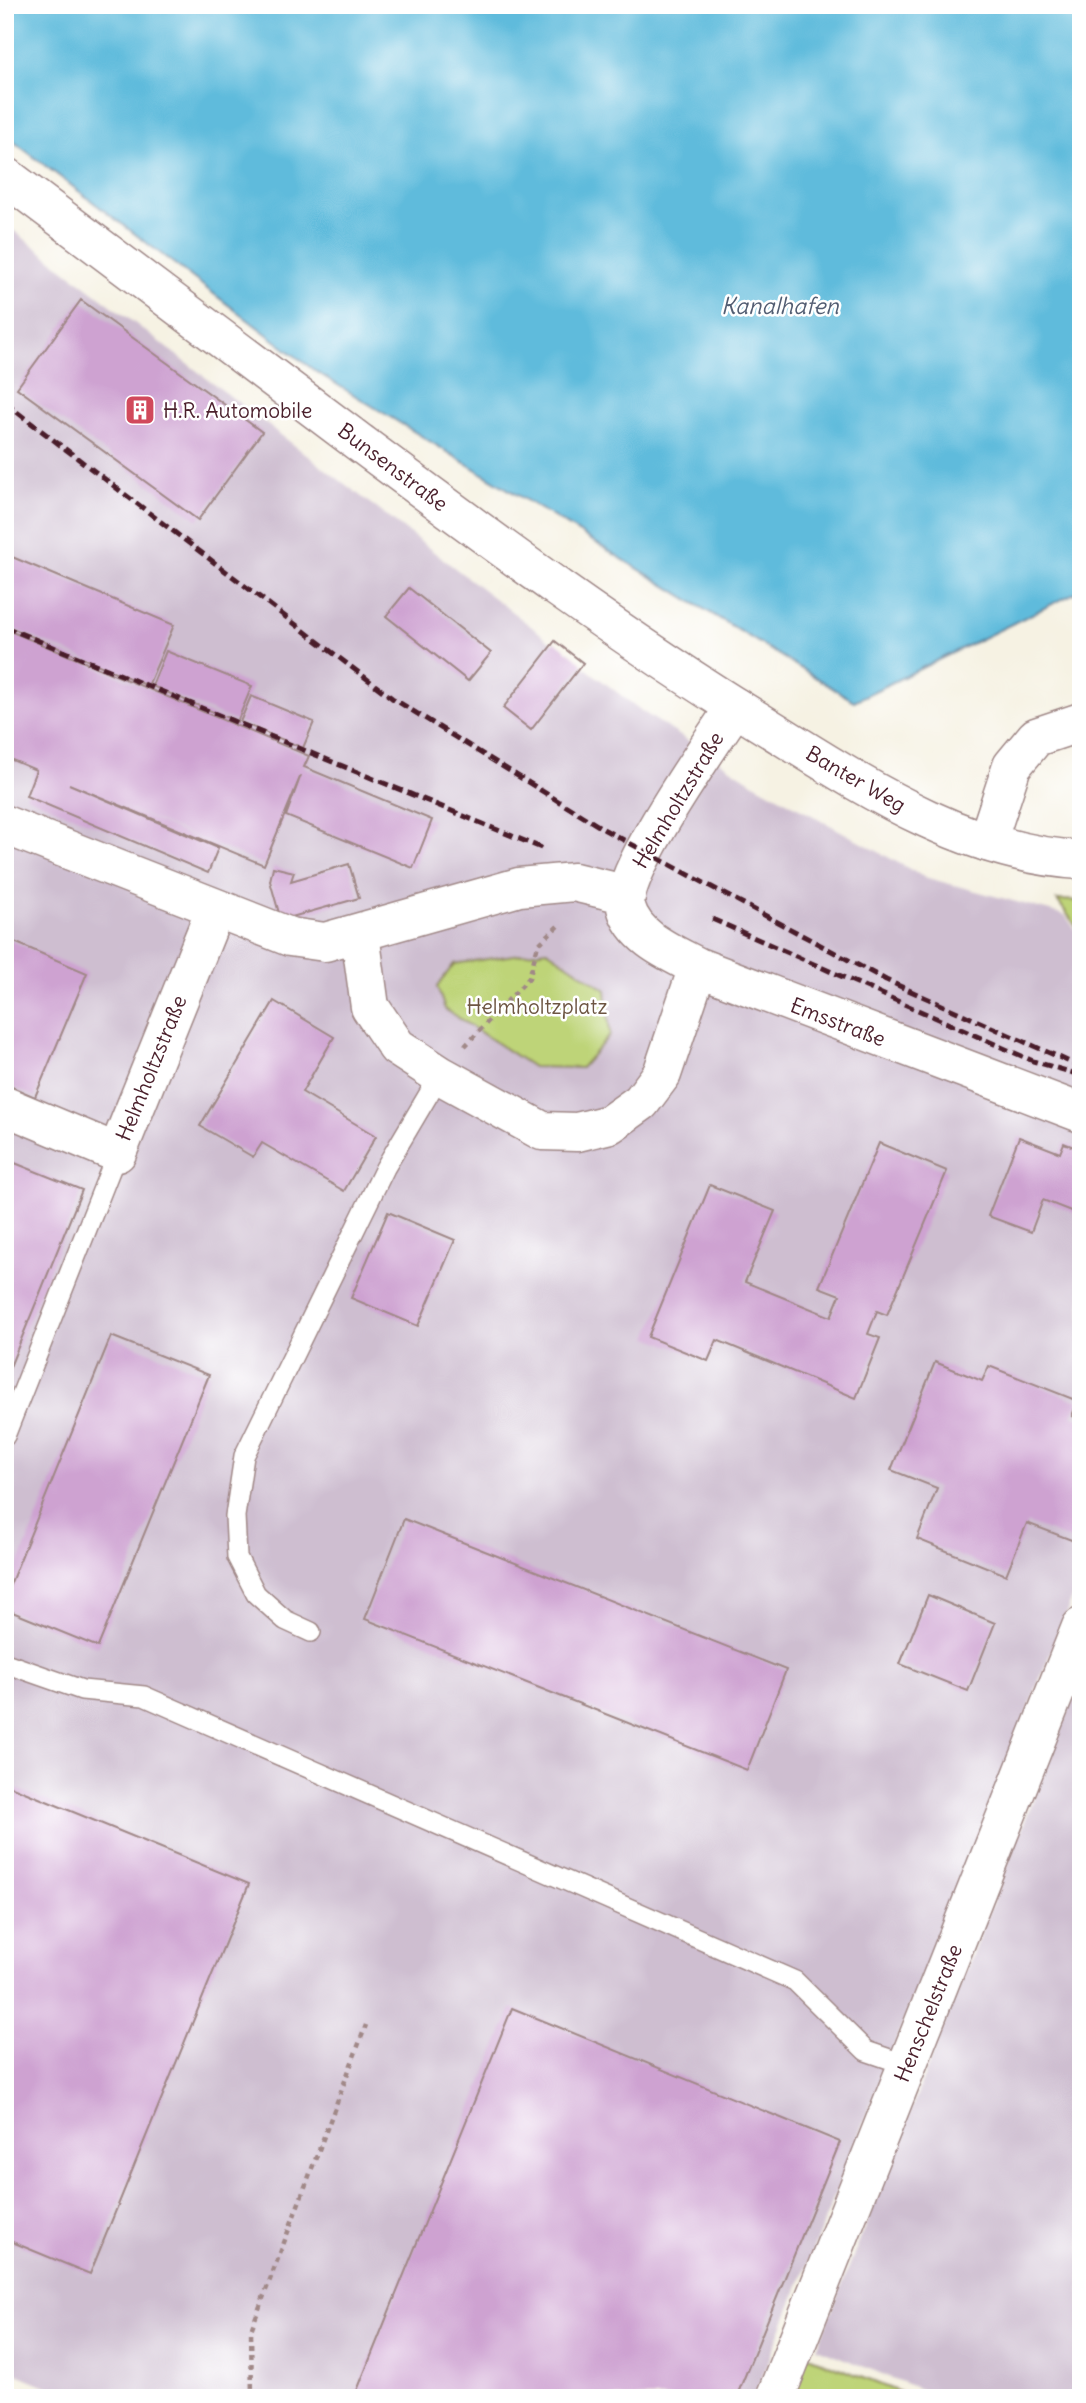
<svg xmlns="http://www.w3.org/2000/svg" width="1086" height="2403" viewBox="0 0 1086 2403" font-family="Delius,sans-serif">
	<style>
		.industrial { fill: #cebed0 }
		.green { fill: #bed478; stroke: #847a52; stroke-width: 2 }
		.water { fill: #5ebbdc; stroke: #546d84; stroke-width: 2 }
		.building { fill: #cea2d1 }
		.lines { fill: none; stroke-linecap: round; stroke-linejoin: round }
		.service-casing { stroke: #a08887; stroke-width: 22 }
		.minor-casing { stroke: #a08887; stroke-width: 41 }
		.tertiary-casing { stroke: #a08887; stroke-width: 41 }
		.path { stroke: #a08887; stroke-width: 4.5; stroke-dasharray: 5 5; stroke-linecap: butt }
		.service { stroke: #fff; stroke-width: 19 }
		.minor { stroke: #fff; stroke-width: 38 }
		.tertiary { stroke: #fff; stroke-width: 38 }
		.rail { stroke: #4a1f2b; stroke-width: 5; stroke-dasharray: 10 5; stroke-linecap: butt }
		.labels { text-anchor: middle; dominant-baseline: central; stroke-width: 5; stroke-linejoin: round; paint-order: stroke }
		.poi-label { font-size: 21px; fill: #4a1f2b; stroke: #fff; text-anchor: start }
		.street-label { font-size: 21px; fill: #4a1f2b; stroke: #fff }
		.park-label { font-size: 21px; fill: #6d5542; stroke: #fff }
		.water-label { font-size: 23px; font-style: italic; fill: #525d72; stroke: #fff }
	</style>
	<rect width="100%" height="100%" fill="#fff"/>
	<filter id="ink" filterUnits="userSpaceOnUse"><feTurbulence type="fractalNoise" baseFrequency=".0143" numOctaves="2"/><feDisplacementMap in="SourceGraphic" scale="14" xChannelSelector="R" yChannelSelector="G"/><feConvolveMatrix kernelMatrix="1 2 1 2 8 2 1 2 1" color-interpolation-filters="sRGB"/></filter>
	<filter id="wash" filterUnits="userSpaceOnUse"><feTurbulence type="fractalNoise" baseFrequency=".00686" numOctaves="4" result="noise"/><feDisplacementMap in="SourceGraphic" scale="28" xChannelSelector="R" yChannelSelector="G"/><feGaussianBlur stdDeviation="1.57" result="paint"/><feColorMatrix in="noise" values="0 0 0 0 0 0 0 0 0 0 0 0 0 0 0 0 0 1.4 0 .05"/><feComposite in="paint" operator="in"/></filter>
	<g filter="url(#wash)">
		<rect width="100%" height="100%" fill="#f6f2e3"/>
		<path class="industrial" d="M 5,224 L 643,712 L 754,783 L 924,877 L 1065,915 L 1081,938 L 1081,1576 L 754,2398 L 75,2398 L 5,2369 Z
			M 1081,1678 L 1081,2398 L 942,2398 L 817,2348 Z"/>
		<path class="green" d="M 1057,900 L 1081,901 L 1081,933 Z
			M 547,950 L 606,990 L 610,1035 L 581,1068 L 533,1067 L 445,1009 L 437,987 L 454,964 Z
			M 806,2355 L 914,2398 L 789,2398 Z"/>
		<path class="water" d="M 5,5 L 1081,5 L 1081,590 L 854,701 L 315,371 L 5,135 Z"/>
		<g id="blocks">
			<path class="building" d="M 81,300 L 262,432 L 198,520 L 17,388 Z
				M 5,554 L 174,625 L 148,686 L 5,625 Z
				M 409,588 L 491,653 L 468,681 L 386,616 Z
				M 5,629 L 309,756 L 304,767 L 432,820 L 413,868 L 286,816 L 301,775 L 264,865 L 69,784 L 218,848 L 208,873 L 26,796 L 36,770 L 5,757 Z
				M 555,641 L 583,663 L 531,730 L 503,708 Z
				M 166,651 L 252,686 L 237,722 L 152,686 Z
				M 251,696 L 314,722 L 303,748 L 240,722 Z
				M 349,864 L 359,898 L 281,920 L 270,881 L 273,867 L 294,872 L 291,881 Z
				M 5,938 L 87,973 L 35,1097 L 5,1084 Z
				M 274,1001 L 334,1037 L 302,1092 L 376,1136 L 344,1191 L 262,1143 L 253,1157 L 200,1126 Z
				M 1019,1137 L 1060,1153 L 1064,1143 L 1081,1150 L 1081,1215 L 1043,1200 L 1031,1232 L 988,1216 Z
				M 879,1143 L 947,1171 L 887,1315 L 877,1311 L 868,1334 L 880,1338 L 856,1398 L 717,1340 L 708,1361 L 648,1337 L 710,1185 L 775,1211 L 745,1282 L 831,1317 L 840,1295 L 819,1287 Z
				M 5,1159 L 82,1190 L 5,1379 Z
				M 388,1212 L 455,1240 L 418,1326 L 351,1298 Z
				M 111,1336 L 209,1375 L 98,1647 L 5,1609 L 5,1597 Z
				M 935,1362 L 982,1381 L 989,1366 L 1078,1401 L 1072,1416 L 1081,1419 L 1081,1525 L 1074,1541 L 1027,1523 L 1006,1575 L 917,1539 L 937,1488 L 891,1470 Z
				M 404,1519 L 786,1670 L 747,1770 L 365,1619 Z
				M 928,1595 L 995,1623 L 968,1691 L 900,1664 Z
				M 5,1784 L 249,1884 L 90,2274 L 5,2239 Z
				M 512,2008 L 840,2142 L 736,2398 L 354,2398 Z"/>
		</g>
	</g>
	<g filter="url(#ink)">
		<use href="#blocks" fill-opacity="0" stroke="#a08887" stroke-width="2"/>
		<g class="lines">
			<g class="service-casing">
				<path id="service" d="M 5,1436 L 117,1153
					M 311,1632 L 285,1620 L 256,1594 L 237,1557 L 235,1516 L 244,1456 L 385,1168 L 440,1075
					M 5,1663 L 82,1690 L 144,1696 L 795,1981 L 866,2051 L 907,2065"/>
			</g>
			<g class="minor-casing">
				<path id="minor" d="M 735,707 C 714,739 617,876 626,907 C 635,939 672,953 698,967 L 1081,1113
					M 5,825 L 290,937 L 325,942 L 519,887 L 574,882 L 624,894
					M 987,842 L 1012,766 L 1036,737 L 1081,722
					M 360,934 L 370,1007 L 397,1047 L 440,1075 L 542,1131 L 577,1132 L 610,1124 L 641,1102 L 662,1074 L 698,967
					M 5,1106 L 117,1153 L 215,910
					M 775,2398 L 1081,1627"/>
			</g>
			<g class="tertiary-casing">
				<path id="tertiary" d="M 5,176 C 122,264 239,352 356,440 C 488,538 618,635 758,721 C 857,782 961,854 1081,860"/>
			</g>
			<path class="path" d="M 465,1046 L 529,978 L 538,945 L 561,923
				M 5,2393 L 16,2398
				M 252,2398 L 251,2330 L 366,2025"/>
			<use href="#service" class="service"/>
			<use href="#minor" class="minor"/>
			<use href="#tertiary" class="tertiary"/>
			<path class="rail" d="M 5,403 L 392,698 L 605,830 L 886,980 L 1081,1067
				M 5,627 L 544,849
				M 712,919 L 1033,1061 L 1077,1074"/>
		</g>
	</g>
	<defs>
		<g id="building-square" transform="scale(1.575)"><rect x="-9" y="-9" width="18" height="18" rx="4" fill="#d1495b" stroke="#fff"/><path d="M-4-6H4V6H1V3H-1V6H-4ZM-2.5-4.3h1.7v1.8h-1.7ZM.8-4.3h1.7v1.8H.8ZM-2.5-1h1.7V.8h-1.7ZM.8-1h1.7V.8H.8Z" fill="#fff"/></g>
	</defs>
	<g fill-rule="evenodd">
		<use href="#building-square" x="140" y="410"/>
	</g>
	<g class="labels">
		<g class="poi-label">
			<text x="163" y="410">H.R. Automobile</text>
		</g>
		<g class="street-label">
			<text transform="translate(393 467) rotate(37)">Bunsenstraße</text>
			<text transform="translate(856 779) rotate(30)">Banter Weg</text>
			<text transform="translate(678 800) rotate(-59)">Helmholtzstraße</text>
			<text transform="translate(838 1022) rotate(21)">Emsstraße</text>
			<text transform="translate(151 1068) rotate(-68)">Helmholtzstraße</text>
			<text transform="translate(928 2013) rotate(-68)">Henschelstraße</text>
		</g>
		<g class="park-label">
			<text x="537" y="1006">Helmholtzplatz</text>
		</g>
		<g class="water-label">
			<text x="780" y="305">Kanalhafen</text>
		</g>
	</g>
	<rect width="1086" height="2403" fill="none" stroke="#fff" stroke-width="28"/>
</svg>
